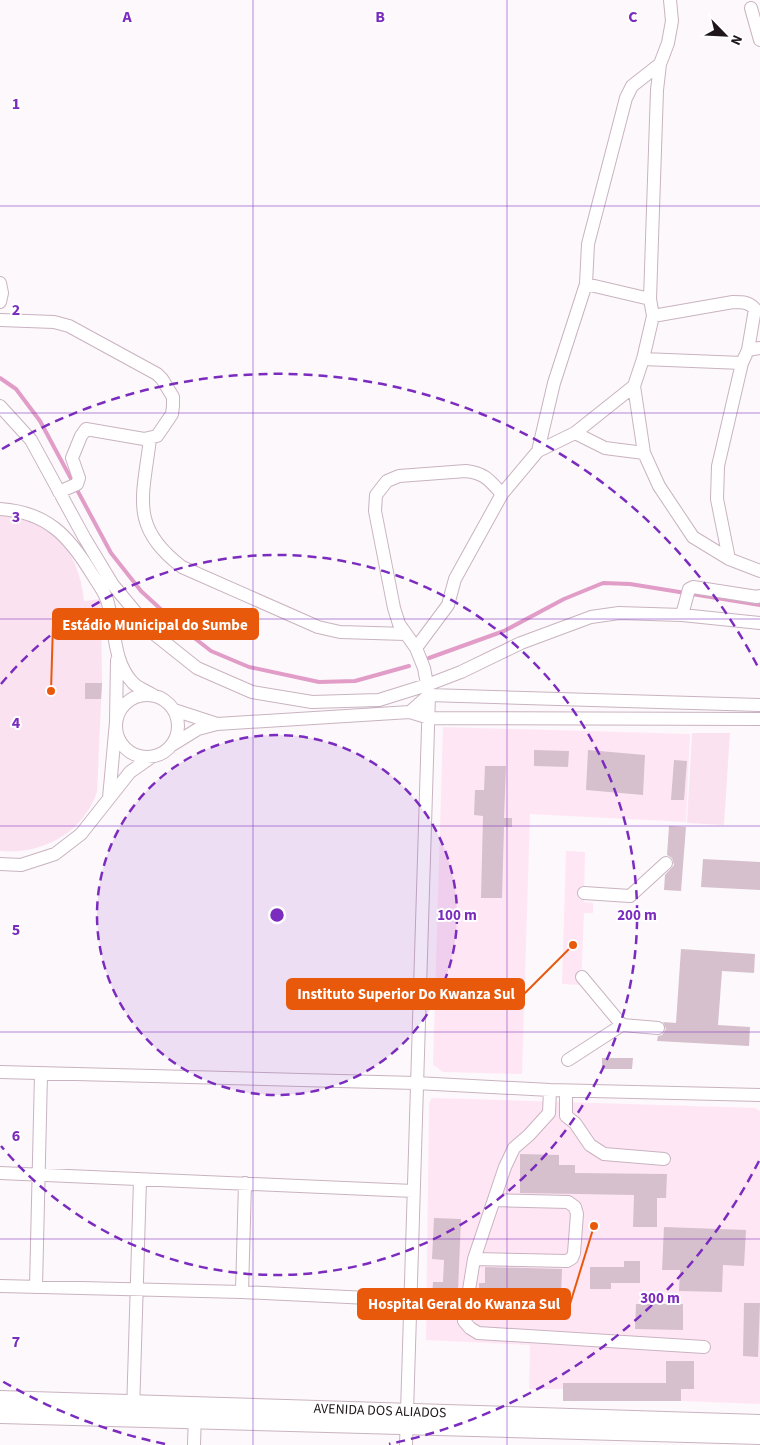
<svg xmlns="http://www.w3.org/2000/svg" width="760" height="1445" viewBox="0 0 760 1445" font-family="'Source Sans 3',sans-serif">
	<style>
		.built { fill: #ffe6f4 }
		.green { fill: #fbe2f1 }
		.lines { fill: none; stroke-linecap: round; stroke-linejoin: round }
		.stream { stroke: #e19dc7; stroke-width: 4 }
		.building { fill: #d6c0cd }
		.minor-casing { stroke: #c9b3c0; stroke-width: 14 }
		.major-casing { stroke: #c9b3c0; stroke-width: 18 }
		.minor { stroke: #fff; stroke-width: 12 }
		.major { stroke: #fff; stroke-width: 16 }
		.grid { fill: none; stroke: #7b2cbf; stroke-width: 1; stroke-opacity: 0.55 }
		.ring { fill: none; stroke: #7b2cbf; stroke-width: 2.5; stroke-dasharray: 9 6 }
		.labels { text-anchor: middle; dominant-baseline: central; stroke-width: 4; stroke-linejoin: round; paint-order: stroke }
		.street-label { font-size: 14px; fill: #1e161a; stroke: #fff }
		.grid-label { font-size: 16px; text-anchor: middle; font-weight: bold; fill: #7b2cbf; stroke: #fff; stroke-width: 4; stroke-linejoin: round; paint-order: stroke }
		.centre { fill: #7b2cbf; stroke: #fff; stroke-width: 2.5 }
		.ring-label { font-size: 15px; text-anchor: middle; font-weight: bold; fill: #7b2cbf; stroke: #fff; stroke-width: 4; stroke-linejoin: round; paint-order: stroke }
		.leader { fill: none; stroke: #e8590c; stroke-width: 2 }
		.callout-dot { fill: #e8590c; stroke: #fff; stroke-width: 2 }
		.callout { fill: #e8590c; stroke: #e8590c; stroke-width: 2 }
		.callout-label { font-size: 15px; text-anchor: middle; font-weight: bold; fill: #fff }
	</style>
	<rect width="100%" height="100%" fill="#fdf8fb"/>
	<path class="built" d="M 443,727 L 690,734 L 686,822 L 530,814 L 522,1074 L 443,1072 L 433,1065 Z
		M 566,851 L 585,852 L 584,902 L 593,903 L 593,913 L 584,913 L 581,985 L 562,984 Z
		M 434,1098 L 755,1108 L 760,1111 L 760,1404 L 681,1401 L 563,1401 L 563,1389 L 529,1389 L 530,1345 L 426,1340 L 429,1104 L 431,1099 Z"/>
	<path class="green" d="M 0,515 C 10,516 21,516 31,520 C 65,533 81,567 84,601 L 101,599 L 102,683 L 97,792 C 83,833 42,855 0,851 Z
		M 692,733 L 730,733 L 724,825 L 687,823 Z"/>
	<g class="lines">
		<path class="stream" d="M 0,378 L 16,389 L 40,421 L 111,553 L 141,591 L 179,626 L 211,651 L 249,667 L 319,682 L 355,681 L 409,666
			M 429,658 L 504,631 L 564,599 L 603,583 L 630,584 L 760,605"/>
	</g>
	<path class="building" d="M 85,683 L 102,683 L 101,699 L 85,699 Z
		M 534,750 L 569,751 L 568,767 L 534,766 Z
		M 588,750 L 645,755 L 643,795 L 586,790 Z
		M 674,760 L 687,761 L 684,800 L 671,800 Z
		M 485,766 L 506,766 L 504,818 L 512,818 L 512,827 L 504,827 L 502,898 L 481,898 L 483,816 L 474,815 L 475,790 L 484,790 Z
		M 669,826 L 686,827 L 681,891 L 664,890 L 665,875 L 674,865 L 672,858 L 667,855 Z
		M 703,859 L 760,862 L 760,890 L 701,887 Z
		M 681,949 L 755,954 L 754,973 L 722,971 L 718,1025 L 750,1027 L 749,1046 L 657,1041 L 658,1036 L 662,1035 L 666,1029 L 663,1022 L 676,1023 Z
		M 602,1058 L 633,1058 L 632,1069 L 602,1069 Z
		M 520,1154 L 559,1155 L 559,1165 L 575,1165 L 575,1173 L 667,1174 L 666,1198 L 657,1198 L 657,1227 L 633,1227 L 634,1195 L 520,1193 Z
		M 434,1218 L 461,1219 L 457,1316 L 439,1315 L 440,1297 L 432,1297 L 433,1282 L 443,1282 L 444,1260 L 432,1259 Z
		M 664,1227 L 746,1230 L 744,1266 L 723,1265 L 722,1292 L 679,1291 L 680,1270 L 662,1270 Z
		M 624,1261 L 640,1261 L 640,1283 L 611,1283 L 611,1289 L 590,1289 L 590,1267 L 624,1267 Z
		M 485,1267 L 562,1269 L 561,1297 L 479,1295 L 479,1283 L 485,1283 Z
		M 744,1303 L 760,1303 L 758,1357 L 743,1356 Z
		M 636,1304 L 683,1304 L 683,1330 L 635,1329 Z
		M 666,1361 L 694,1361 L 694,1389 L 681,1389 L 681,1401 L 563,1401 L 563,1383 L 666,1383 Z"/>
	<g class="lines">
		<g class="minor-casing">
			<path id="minor" d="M 751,8 L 760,40
				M 0,283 L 2,293 L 0,302
				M 586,284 L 650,299
				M 653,316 L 733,302 C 743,302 749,302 755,309 L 748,350
				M 0,320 L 54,322 L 69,326 L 157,374 L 162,379 L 173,397 L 173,406 L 172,414 L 157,436 L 144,439 L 86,429 L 81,436 L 72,458 L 79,478 L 77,484 L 59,492
				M 643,359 L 742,363
				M 634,386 L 643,359 L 653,316 L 650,299 L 657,90 L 660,64 L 668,43 L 672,21 L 670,0
				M 0,406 L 31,440 L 84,537 L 113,585 L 153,633 L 197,668 L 252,692 L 312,702 L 379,700 L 427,685 L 461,672 L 521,643 L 591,617 L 619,613 L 682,615 L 760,623
				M 575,433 L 605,448 L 644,453
				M 150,439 C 143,497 129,527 182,567 L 318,627 L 340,632 L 406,634
				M 538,451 L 554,383 L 586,284 L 588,244 L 626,98 L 632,86 L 660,64
				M 0,509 C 47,512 69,536 92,574 C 97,582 104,591 107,600 C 116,628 112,661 133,683 C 138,688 146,691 153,695
				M 729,559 L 717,499 L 718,466 L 742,363 L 748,350 L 760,348
				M 682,615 L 689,589 L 693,587 L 757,597 L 760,596
				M 416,648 L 448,605 L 455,579 L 502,494 L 538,451 L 575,433 L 634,386 L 644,453 L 659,486 L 693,537 L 729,559 L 760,571
				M116 726a31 31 0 1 1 62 0a31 31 0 1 1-62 0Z
				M 174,710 L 217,724
				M 410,712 L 429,695 L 760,705
				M 172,745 L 198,729 L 217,724 L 410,712 L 429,718 L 760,719
				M 109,798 L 116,722 L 117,660
				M 0,864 L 21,865 L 55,854 L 81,834 L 130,772 L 150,758
				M 584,893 L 630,896 L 666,863
				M 582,977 L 622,1025 L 658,1028
				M 568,1060 L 622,1025
				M 0,1072 L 416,1083 L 550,1090 L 760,1095
				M 550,1090 L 549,1113 L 529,1135 L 514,1148 L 505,1167 L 474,1259 L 464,1321 L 470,1328 L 478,1333 L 704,1347
				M 566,1091 L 566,1116 L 575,1123 L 590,1145 L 604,1154 L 664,1159
				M 0,1173 L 413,1191
				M 474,1259 L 567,1261 L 572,1258 L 574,1253 L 577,1214 L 575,1207 L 568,1202 L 494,1200
				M 0,1286 L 242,1292 L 410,1300
				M 36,1287 L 41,1074
				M 242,1292 L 245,1183
				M 133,1412 L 140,1180
				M 194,1445 L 195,1413
				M 406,1445 L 429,695 L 424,668 L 416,648 L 399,624 L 394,608 L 375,511 L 376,495 L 387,481 L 399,476 L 466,471 C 485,473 490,481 502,494"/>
		</g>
		<g class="major-casing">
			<path id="major" d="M 0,1399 L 760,1423
				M 0,1415 L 760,1436"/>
		</g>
		<use href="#minor" class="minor"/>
		<use href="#major" class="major"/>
	</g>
	<path class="grid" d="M 253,0 L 253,1445M 507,0 L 507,1445M 0,206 L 760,206M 0,413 L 760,413M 0,619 L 760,619M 0,826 L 760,826M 0,1032 L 760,1032M 0,1239 L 760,1239"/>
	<circle cx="277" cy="915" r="180" fill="#7b2cbf" fill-opacity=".12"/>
	<g class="ring">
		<circle cx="277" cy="915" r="180"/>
		<path d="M1 684A360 360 0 1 1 1 1146"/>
		<path d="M759 1161A541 541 0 0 1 389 1444M165 1444A541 541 0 0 1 2 1381M2 449A541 541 0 0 1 759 669"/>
	</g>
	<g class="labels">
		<g class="street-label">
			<text transform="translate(380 1411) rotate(2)">AVENIDA DOS ALIADOS</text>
		</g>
	</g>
	<g class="grid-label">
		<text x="127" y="22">A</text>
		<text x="380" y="22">B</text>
		<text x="633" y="22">C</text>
		<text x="16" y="109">1</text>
		<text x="16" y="315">2</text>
		<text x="16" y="522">3</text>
		<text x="16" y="728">4</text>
		<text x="16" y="935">5</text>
		<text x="16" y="1141">6</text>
		<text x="16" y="1347">7</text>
	</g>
	<circle cx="277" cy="915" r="8" class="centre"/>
	<g class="ring-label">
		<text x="457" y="920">100 m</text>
		<text x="637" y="920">200 m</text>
		<text x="660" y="1303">300 m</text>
	</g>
	<path class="leader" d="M51 691L53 624M573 945L524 994M594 1226L570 1304"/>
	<g class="callout-dot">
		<circle cx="51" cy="691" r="5"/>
		<circle cx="573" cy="945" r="5"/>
		<circle cx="594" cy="1226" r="5"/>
	</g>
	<g class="callout">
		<rect x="53" y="609" width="205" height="30" rx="5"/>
		<rect x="287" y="979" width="237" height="30" rx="5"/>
		<rect x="358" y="1289" width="212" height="30" rx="5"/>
	</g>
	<g class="callout-label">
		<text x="155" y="630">Estádio Municipal do Sumbe</text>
		<text x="406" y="999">Instituto Superior Do Kwanza Sul</text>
		<text x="464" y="1309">Hospital Geral do Kwanza Sul</text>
	</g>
	<g transform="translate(725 35) rotate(114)" stroke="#ffffff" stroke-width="4" paint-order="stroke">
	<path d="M0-4L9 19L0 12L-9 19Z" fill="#1e161a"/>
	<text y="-8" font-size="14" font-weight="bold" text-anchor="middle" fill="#1e161a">N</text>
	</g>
</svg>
